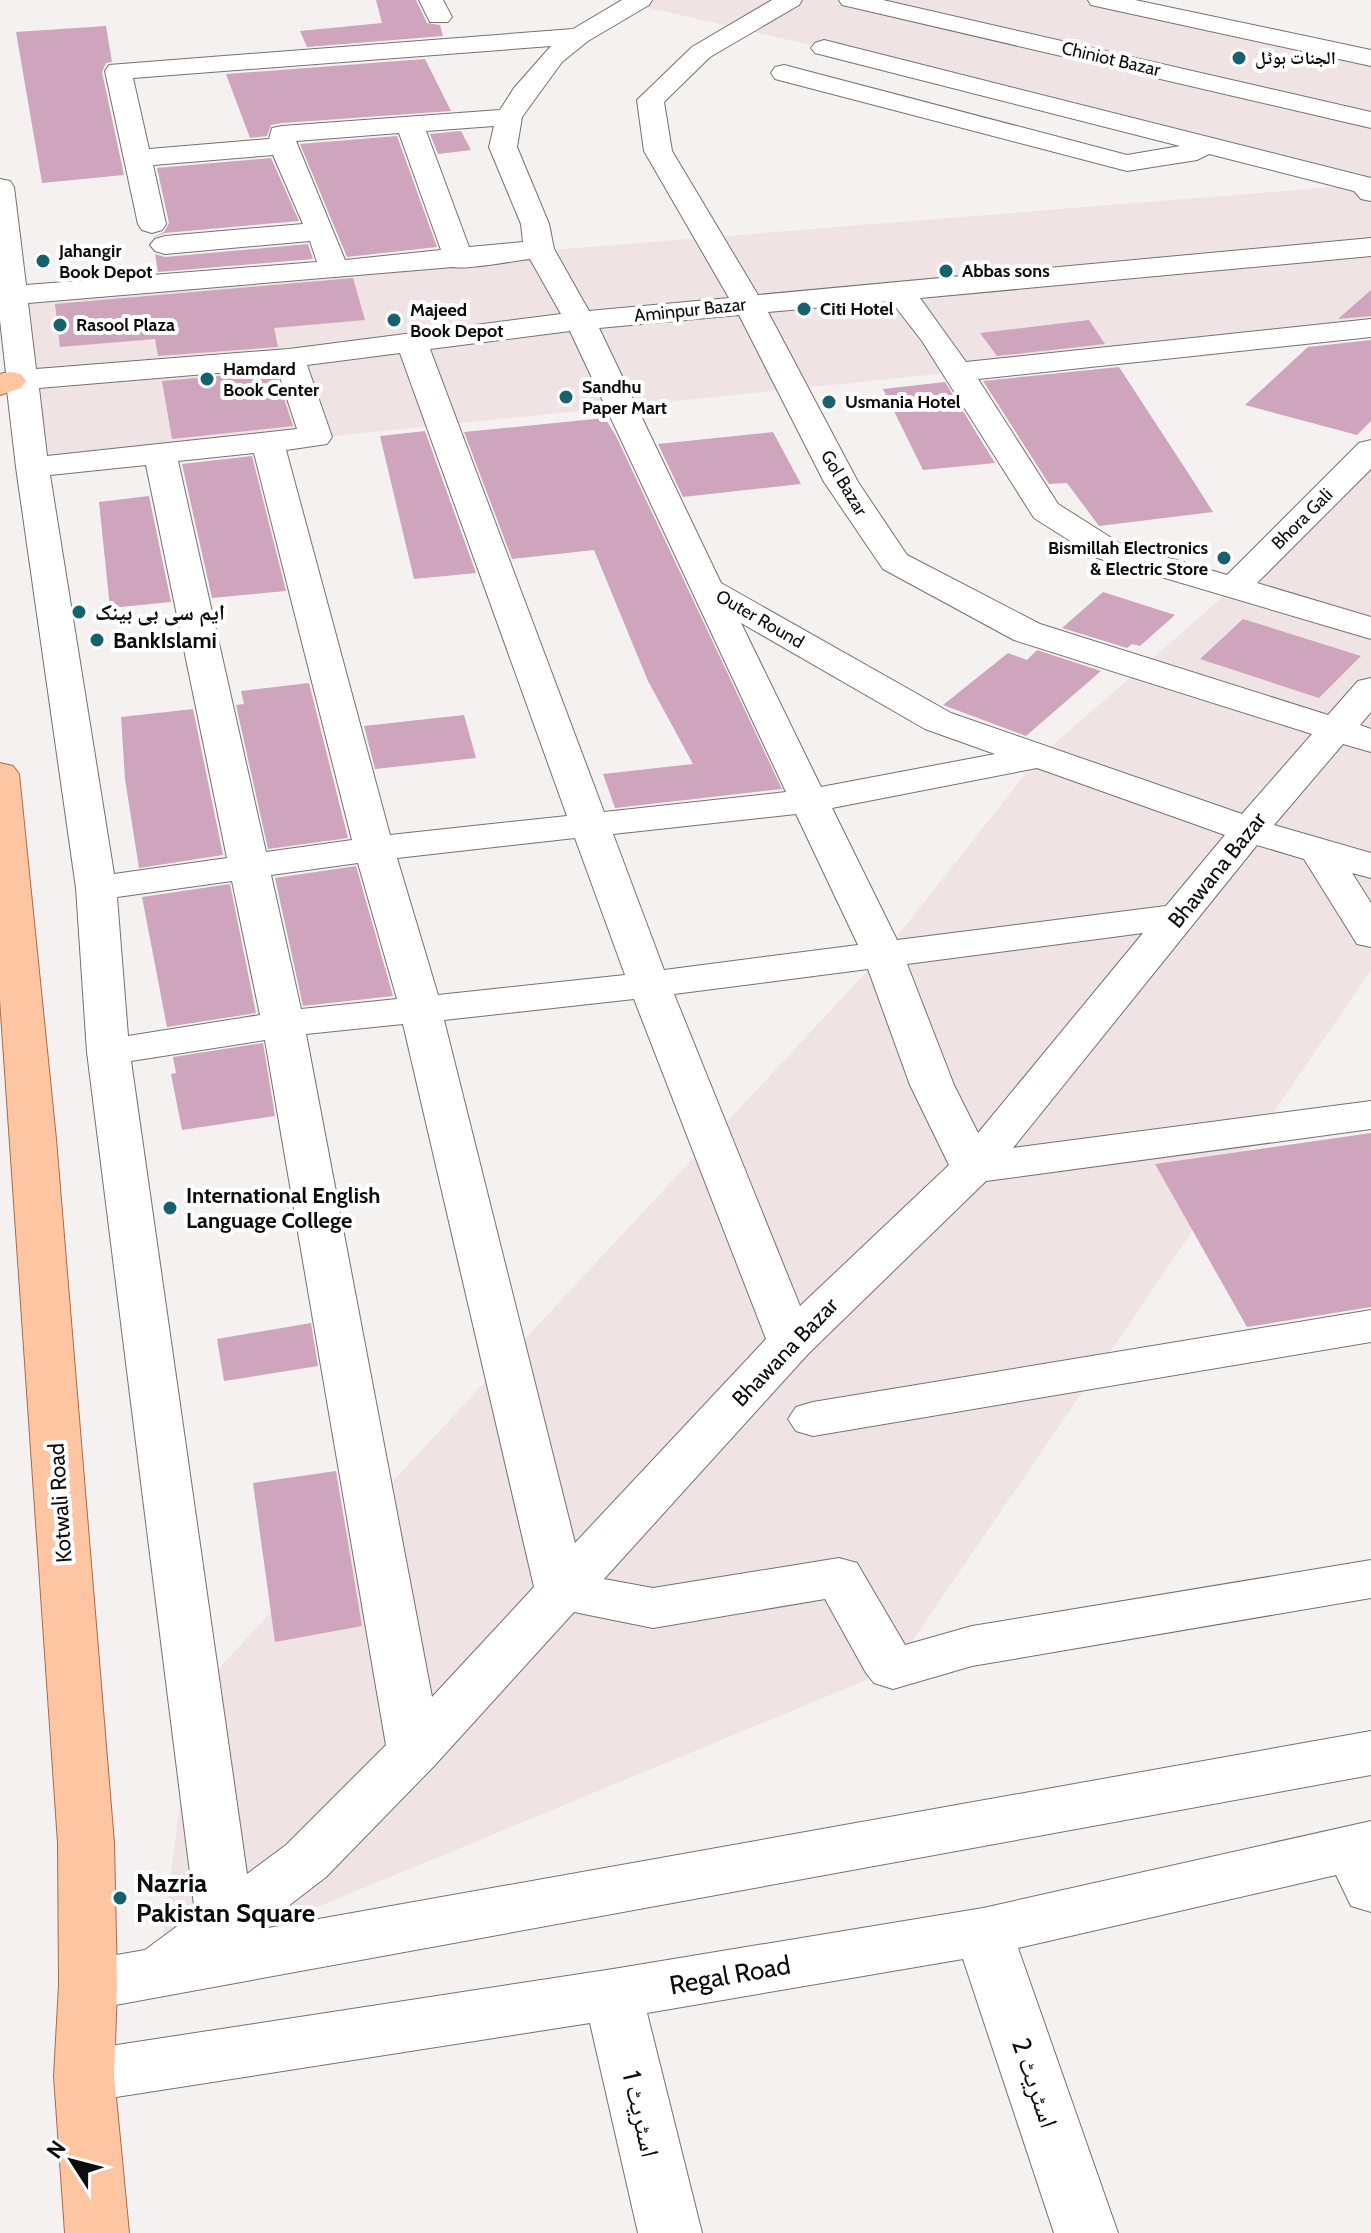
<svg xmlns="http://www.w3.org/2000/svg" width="1371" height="2233" viewBox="0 0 1371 2233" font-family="Cabin,'Noto Naskh Arabic',sans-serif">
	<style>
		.built { fill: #f0e3e4 }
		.building { fill: #cfa4bd }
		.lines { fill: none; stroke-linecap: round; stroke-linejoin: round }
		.minor-casing { stroke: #757171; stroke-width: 2 }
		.major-casing { stroke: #a96b47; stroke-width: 2 }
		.minor { fill: #fff; fill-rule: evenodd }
		.major { fill: #fec5a3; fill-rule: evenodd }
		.poi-dot { fill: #15626d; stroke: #fff; stroke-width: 3 }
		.labels { text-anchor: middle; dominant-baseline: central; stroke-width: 8; stroke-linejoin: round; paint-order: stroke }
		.far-poi-label { font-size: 18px; font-weight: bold; fill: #0e0d0d; stroke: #fff; text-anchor: start }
		.far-street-label { font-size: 18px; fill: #0e0d0d; stroke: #fff }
		.poi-label { font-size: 22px; font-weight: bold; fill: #0e0d0d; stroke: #fff; text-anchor: start }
		.street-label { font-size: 22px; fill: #0e0d0d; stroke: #fff }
		.near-poi-label { font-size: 26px; font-weight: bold; fill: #0e0d0d; stroke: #fff; text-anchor: start }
		.near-street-label { font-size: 26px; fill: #0e0d0d; stroke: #fff }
	</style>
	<rect width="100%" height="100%" fill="#f5f1f1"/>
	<path class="built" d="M 615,0 L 1106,0 L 1371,57 L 1371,177 L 1327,176 L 824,48 Z
		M 1371,184 L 1371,323 L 958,372 L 32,467 L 5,294 Z
		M 1371,448 L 1371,970 L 893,1669 L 158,1973 L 194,1695 L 883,954 L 1039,757 L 1233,588 Z"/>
	<path class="building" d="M 376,0 L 416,0 L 427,23 L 440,25 L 443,36 L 307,47 L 300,31 L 382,23 Z
		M 106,26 L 112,62 L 106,63 L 102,72 L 124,175 L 42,183 L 16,32 Z
		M 425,59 L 451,111 L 282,123 L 271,125 L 267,136 L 250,138 L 226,74 Z
		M 461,131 L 471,150 L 438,154 L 430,134 Z
		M 397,136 L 437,247 L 347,257 L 300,144 Z
		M 271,158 L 299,221 L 165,233 L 152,238 L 164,232 L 169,223 L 157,168 Z
		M 308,244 L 313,259 L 158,272 L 155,254 L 165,257 Z
		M 353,278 L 365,320 L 274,328 L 278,347 L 158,356 L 155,339 L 60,347 L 55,304 Z
		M 1371,290 L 1371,316 L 1338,319 Z
		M 1089,320 L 1105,344 L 997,356 L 980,333 Z
		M 1371,340 L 1371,421 L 1357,435 L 1245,405 L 1308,347 Z
		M 1119,367 L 1194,482 L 1213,512 L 1099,526 L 1067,483 L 1049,484 L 983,381 Z
		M 275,371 L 293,426 L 172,439 L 162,381 Z
		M 945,382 L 995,463 L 923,470 L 883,389 Z
		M 605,418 L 616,436 L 782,789 L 615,808 L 603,774 L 693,764 L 648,681 L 594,550 L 512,559 L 464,432 Z
		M 425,431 L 476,573 L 414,579 L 380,436 Z
		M 773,432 L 801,484 L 683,497 L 658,444 Z
		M 252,456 L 286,591 L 212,598 L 182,464 Z
		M 149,496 L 171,602 L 110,608 L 99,502 Z
		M 1103,592 L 1175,615 L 1140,646 L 1132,644 L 1127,648 L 1062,628 Z
		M 1243,619 L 1361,656 L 1319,698 L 1200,659 Z
		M 1037,650 L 1101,671 L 1026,736 L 943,705 L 1008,653 L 1027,660 Z
		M 309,683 L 348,838 L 268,849 L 236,705 L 244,704 L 241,691 Z
		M 193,709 L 223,855 L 139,868 L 125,779 L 121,717 Z
		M 464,715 L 476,758 L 375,769 L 364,726 Z
		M 356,866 L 393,996 L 303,1006 L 275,878 Z
		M 230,884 L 256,1013 L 167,1027 L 142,897 Z
		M 263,1043 L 275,1116 L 182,1130 L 171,1074 L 176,1073 L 173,1057 Z
		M 1371,1133 L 1371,1307 L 1247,1327 L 1155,1164 Z
		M 311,1323 L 318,1366 L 224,1381 L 217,1339 Z
		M 336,1471 L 362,1626 L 275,1642 L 253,1483 Z"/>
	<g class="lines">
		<g class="minor-casing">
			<path id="minor" d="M 419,0 L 443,0 L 452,17 L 448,22 L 430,22 Z
				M 622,0 L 652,0 L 649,5 L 588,41 L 562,62 L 522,117 L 517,147 L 549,224 L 554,249 L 589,311 L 729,298 L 644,151 L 637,100 L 692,47 L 772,0 L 802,0 L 799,5 L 710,57 L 664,102 L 672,151 L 758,295 L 1371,238 L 1371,256 L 920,298 L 966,362 L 1371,319 L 1371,337 L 978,379 L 1058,504 L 1121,544 L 1227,575 L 1359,443 L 1371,440 L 1371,469 L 1257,583 L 1371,617 L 1371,639 L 1097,558 L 1034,518 L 922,341 L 891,301 L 768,312 L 858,482 L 907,555 L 1040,624 L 1328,715 L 1358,681 L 1371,678 L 1371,712 L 1360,725 L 1371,729 L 1371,752 L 1343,744 L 1274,825 L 1371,853 L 1371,878 L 1352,873 L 1371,903 L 1371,947 L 1357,944 L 1304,859 L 1257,845 L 1013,1148 L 1371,1101 L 1371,1129 L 986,1181 L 808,1354 L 604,1579 L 653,1588 L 839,1558 L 857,1563 L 905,1645 L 972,1626 L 1371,1560 L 1371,1598 L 972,1666 L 893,1689 L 874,1683 L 866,1673 L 825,1599 L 653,1628 L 574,1612 L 434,1766 L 326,1877 L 257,1930 L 1371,1731 L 1371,1775 L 88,2010 L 67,2003 L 59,1985 L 67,1967 L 88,1960 L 145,1950 L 195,1913 L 87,1052 L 76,888 L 16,467 L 7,390 L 0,388 L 0,374 L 6,373 L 0,320 L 0,179 L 10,181 L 14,187 L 26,285 L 317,262 L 310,241 L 165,254 L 155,251 L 150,245 L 155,239 L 165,236 L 303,224 L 273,155 L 153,165 L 166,224 L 162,230 L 152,233 L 142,230 L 138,224 L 105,71 L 109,65 L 573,29 ZM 551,46 L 514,88 L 500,110 L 282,126 L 272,128 L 269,139 L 149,149 L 133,78 ZM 494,126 L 489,147 L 521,224 L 523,242 L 469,247 L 426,131 ZM 399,133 L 441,250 L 345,260 L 296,141 ZM 530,259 L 561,314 L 289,349 L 36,369 L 28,303 L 453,267 C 468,270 511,261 530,259 ZM 739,315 L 824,482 L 883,569 L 1014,640 L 1312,734 L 1242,814 L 951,713 L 721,583 L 599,328 ZM 570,331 L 786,792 L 604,812 L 430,349 ZM 400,353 L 567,816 L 390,835 L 286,450 L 327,444 L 332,437 L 307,365 ZM 277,368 L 297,429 L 47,456 L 39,388 ZM 254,453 L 352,840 L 266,852 L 178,461 ZM 146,465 L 227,858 L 114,874 L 50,475 ZM 741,623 L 925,729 L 995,754 L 821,787 ZM 1037,768 L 1225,835 L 1166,906 L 897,940 L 832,808 ZM 796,814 L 858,945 L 664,970 L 613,834 ZM 575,838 L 625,975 L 438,995 L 397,858 ZM 358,863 L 397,999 L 301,1009 L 271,875 ZM 232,881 L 260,1015 L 128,1036 L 117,897 ZM 1143,933 L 978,1133 L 954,1085 L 907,964 ZM 868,969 L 910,1085 L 949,1165 L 800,1306 L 674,994 ZM 634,999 L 766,1339 L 575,1543 L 444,1020 ZM 403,1024 L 534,1587 L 432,1697 L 306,1034 ZM 265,1040 L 386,1745 L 286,1845 L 247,1874 L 131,1061 Z
				M 839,0 L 883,0 L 1371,112 L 1371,128 L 851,7 L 842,5 Z
				M 1088,0 L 1135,0 L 1371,50 L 1371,66 L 1100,7 L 1091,5 Z
				M 824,40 L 1371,178 L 1371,201 L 1361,199 L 1354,191 L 1209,154 L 1197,160 L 1127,171 L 775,79 L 771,73 L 775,67 L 784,65 L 1127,155 L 1180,146 L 815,53 L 811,48 L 815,43 Z
				M 1371,1310 L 1371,1342 L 813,1436 L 796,1431 L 788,1419 L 796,1407 L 813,1402 Z
				M 1371,1821 L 1371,1912 L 1351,1906 L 1336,1875 L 1018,1948 L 1118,2233 L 1054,2233 L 963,1959 L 647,2013 L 702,2233 L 638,2233 L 590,2023 L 84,2102 L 63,2094 L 54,2076 L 63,2058 L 84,2050 L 613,1969 L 983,1908 Z"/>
		</g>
		<g class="major-casing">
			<path id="major" d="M 10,372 L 21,374 L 26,381 L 21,388 L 0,395 L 0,374 Z
				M 0,763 L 13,766 L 19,774 L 56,1139 L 114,1843 L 117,1985 L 114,2076 L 129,2233 L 65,2233 L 54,2076 L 59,1985 L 58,1843 L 0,999 Z"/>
		</g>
		<use href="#minor" class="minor"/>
		<use href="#major" class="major"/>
	</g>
	<g class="poi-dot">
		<circle cx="1239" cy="58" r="8"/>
		<circle cx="43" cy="261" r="8"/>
		<circle cx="946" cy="271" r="8"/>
		<circle cx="804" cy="309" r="8"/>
		<circle cx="394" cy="320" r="8"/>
		<circle cx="60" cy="325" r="8"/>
		<circle cx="207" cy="379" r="8"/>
		<circle cx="566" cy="397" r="8"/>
		<circle cx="829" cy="402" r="8"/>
		<circle cx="1224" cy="558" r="8"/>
		<circle cx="79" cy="612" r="8"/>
		<circle cx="97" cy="640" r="8"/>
		<circle cx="170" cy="1208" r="8"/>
		<circle cx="120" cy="1898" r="8"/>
	</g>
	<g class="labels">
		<g class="far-poi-label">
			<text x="1255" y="58">الجنات ہوٹل</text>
			<text x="59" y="251">Jahangir<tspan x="59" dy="21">Book Depot</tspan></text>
			<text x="962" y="271">Abbas sons</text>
			<text x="820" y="309">Citi Hotel</text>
			<text x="410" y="310">Majeed<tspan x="410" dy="21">Book Depot</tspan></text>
			<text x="76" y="325">Rasool Plaza</text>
			<text x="223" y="369">Hamdard<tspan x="223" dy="21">Book Center</tspan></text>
			<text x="582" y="387">Sandhu<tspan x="582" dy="21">Paper Mart</tspan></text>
			<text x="845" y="402">Usmania Hotel</text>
			<text x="1208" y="548" text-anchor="end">Bismillah Electronics<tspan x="1208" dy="21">&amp; Electric Store</tspan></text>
		</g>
		<g class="far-street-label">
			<text transform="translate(1111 59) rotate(13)">Chiniot Bazar</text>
			<text transform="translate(690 310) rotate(-6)">Aminpur Bazar</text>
			<text transform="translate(844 483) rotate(59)">Gol Bazar</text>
			<text transform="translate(1302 519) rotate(-45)">Bhora Gali</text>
			<text transform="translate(760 619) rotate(30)">Outer Round</text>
		</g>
		<g class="poi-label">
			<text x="95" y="612">ایم سی بی بینک</text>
			<text x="113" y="640">BankIslami</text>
			<text x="186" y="1195">International English<tspan x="186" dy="25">Language College</tspan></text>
		</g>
		<g class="street-label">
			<text transform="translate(1217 870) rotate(-51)">Bhawana Bazar</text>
			<text transform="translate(785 1352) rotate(-46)">Bhawana Bazar</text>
			<text transform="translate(60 1503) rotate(-94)">Kotwali Road</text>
		</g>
		<g class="near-poi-label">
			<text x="136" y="1883">Nazria<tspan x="136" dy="30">Pakistan Square</tspan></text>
		</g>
		<g class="near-street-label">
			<text transform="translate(730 1975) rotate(-10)">Regal Road</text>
			<text transform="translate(1035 2083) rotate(71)">اسٹریٹ 2</text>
			<text transform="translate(641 2114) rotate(77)">اسٹریٹ 1</text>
		</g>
	</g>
	<g transform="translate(72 2161) rotate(306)" stroke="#ffffff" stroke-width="6" paint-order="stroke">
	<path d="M0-6L14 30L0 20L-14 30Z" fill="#0e0d0d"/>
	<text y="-12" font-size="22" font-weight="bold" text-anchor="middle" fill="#0e0d0d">N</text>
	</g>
</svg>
